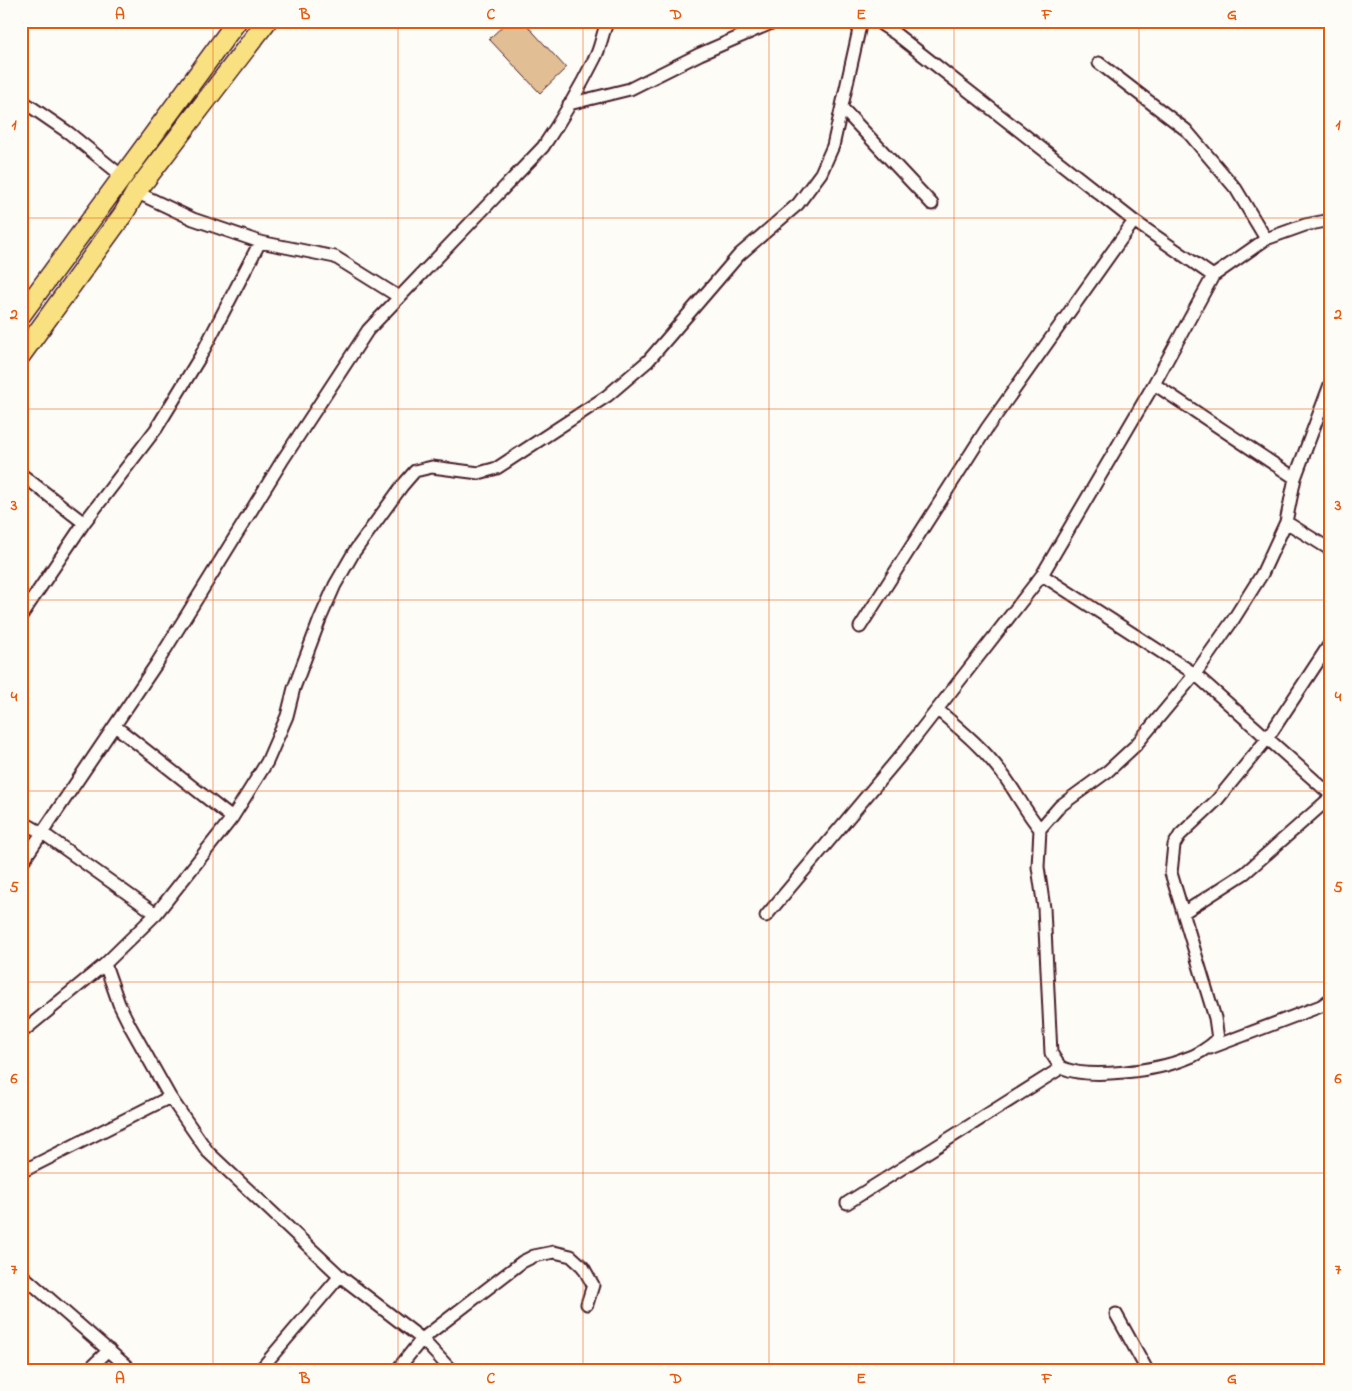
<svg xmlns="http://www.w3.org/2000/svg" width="1352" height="1391" viewBox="0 0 1352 1391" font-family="'Indie Flower',sans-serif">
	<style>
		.building { fill: #e1be93; stroke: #4a1f2b }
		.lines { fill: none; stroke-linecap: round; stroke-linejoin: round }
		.street-casing { stroke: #4a1f2b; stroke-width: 15 }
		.primary-casing { stroke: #4a1f2b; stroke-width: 22 }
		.street { stroke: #fdfcf7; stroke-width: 11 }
		.primary { stroke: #f9e181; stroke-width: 19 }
		.grid { fill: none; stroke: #e8590c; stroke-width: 1; stroke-opacity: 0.55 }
		.neatline { fill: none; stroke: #e8590c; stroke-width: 2 }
		.grid-label { font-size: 16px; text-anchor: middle; font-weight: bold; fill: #e8590c }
	</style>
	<rect width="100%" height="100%" fill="#fdfcf7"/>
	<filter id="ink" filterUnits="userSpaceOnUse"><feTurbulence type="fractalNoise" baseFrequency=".02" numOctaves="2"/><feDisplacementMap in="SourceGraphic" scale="10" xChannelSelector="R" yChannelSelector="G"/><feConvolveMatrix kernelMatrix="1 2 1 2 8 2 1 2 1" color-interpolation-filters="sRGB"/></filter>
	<g filter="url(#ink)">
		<path class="building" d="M 508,21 L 523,21 L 566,68 L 540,93 L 489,39 Z"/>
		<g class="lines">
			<g class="street-casing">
				<path id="street" d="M 876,21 L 896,34 L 1134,221 L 1213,276
					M 1099,63 L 1186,130 L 1236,189 L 1266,239
					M 21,100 L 69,133 L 122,176
					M 569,104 L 630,89 L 700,54 L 776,21
					M 843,109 L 932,204
					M 136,192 L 193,219 L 260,242 L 335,257 L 399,297
					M 1331,382 L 1295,478 L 1286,522 L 1262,574 L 1233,620 L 1195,674 L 1135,746 L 1108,771 L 1060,806 L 1040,829 L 1038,867 L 1044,908 L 1051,1053 C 1055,1058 1058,1066 1063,1068 C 1090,1080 1158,1070 1185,1059 C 1198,1055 1208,1048 1218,1039 L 1215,1018 L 1171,873 L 1174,845 L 1180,835 L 1217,800 L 1267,739 L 1331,642
					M 1154,384 L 1295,478
					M 21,474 L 84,523
					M 1286,522 L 1331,550
					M 1042,575 L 1195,674 L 1331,795
					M 21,616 L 84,523 L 156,429 L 200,357 L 260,242
					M 860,627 L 987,428 L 1134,221
					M 938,710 C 960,729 983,748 1001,772 C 1015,790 1025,811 1040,829
					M 115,726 L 232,818
					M 21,821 L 44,834 L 156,914
					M 21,864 L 157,663 L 282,461 L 368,330 L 543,147 C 562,119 580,88 595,58 C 601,47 602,33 608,21
					M 1183,913 L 1245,873 L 1331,797
					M 766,916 L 907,748 L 1042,575 L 1154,384 L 1213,276 L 1266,239 L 1305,225 L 1331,220
					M 105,964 L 119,1004 L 130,1026 L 170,1097 L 208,1152 L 340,1276 L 422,1339 L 451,1370
					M 21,1033 L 105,964 L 156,914 L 232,818 L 267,762 L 287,716 L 294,688 L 320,619 L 335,585 L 354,552 L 402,486 L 415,471 L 432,467 L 479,473 L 497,468 L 607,396 L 648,361 L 739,255 L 798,204 L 821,173 L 833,146 L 861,21
					M 1210,1048 L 1321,1006 L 1331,999
					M 21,1172 L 170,1097
					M 847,1203 L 1061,1068
					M 21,1274 L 131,1370
					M 1116,1314 L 1147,1370
					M 88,1370 L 109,1350
					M 260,1370 L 340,1276
					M 397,1370 L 422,1339 L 522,1262 L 534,1256 L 554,1252 L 571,1256 L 583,1267 L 593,1285 L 587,1304"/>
			</g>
			<g class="primary-casing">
				<path id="primary" d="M 21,315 L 237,21
					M 21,355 L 124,213 L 136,192 L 267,21"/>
			</g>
			<use href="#street" class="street"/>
			<use href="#primary" class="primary"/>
		</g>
	</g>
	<path class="grid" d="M 213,21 L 213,1370M 398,21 L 398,1370M 583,21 L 583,1370M 769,21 L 769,1370M 954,21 L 954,1370M 1139,21 L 1139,1370M 21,218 L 1331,218M 21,409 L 1331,409M 21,600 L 1331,600M 21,791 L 1331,791M 21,982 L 1331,982M 21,1173 L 1331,1173"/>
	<rect width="1352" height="1391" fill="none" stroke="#fdfcf7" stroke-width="55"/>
	<rect x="28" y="28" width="1296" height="1336" class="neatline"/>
	<g class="grid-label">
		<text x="120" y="19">A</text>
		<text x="305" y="19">B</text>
		<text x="491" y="19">C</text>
		<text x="676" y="19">D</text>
		<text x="861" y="19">E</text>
		<text x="1047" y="19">F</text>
		<text x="1232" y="19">G</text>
		<text x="14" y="129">1</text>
		<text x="1338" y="129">1</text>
		<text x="14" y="319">2</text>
		<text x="1338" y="319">2</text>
		<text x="14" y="510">3</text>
		<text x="1338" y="510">3</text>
		<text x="14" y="701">4</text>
		<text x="1338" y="701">4</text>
		<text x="14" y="892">5</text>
		<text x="1338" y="892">5</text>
		<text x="14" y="1083">6</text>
		<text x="1338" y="1083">6</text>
		<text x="14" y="1274">7</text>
		<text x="1338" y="1274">7</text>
		<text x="120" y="1383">A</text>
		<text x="305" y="1383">B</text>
		<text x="491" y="1383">C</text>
		<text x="676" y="1383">D</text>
		<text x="861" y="1383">E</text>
		<text x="1047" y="1383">F</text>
		<text x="1232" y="1383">G</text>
	</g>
</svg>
